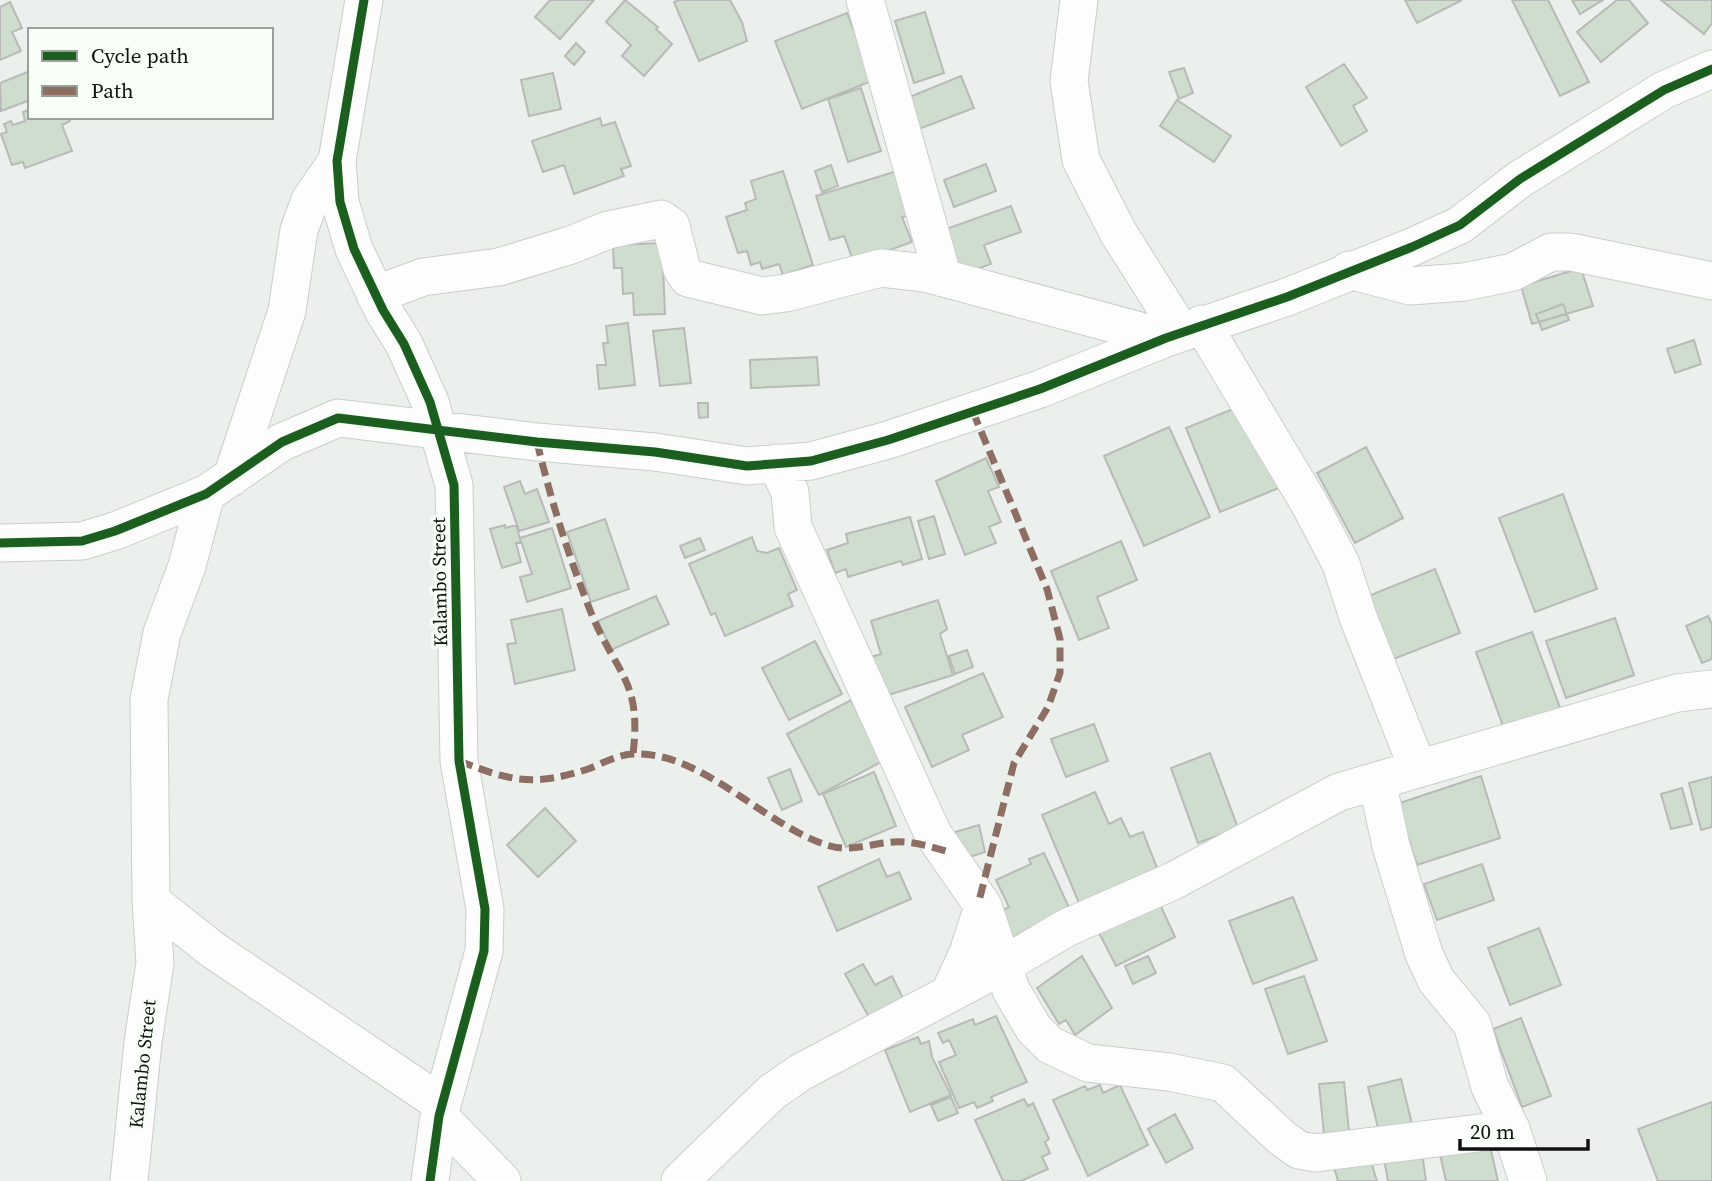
<svg xmlns="http://www.w3.org/2000/svg" width="1712" height="1181" viewBox="0 0 1712 1181" font-family="'Source Serif 4',serif">
	<style>
		.building { fill: #ceddce; stroke: #b7bab7; stroke-width: 2 }
		.lines { fill: none; stroke-linecap: round; stroke-linejoin: round }
		.street-casing { stroke: #caceca; stroke-width: 39 }
		.street { stroke: #fcfdfc; stroke-width: 37 }
		.quiet { stroke: #8d6e63; stroke-width: 7; stroke-dasharray: 14 7; stroke-linecap: butt }
		.cycleway-casing { stroke: #f7fff7; stroke-width: 13 }
		.cycleway { stroke: #1b5e20; stroke-width: 9 }
		.labels { text-anchor: middle; dominant-baseline: central; stroke-width: 6; stroke-linejoin: round; paint-order: stroke }
		.street-label { font-size: 19px; fill: #101210; stroke: #f7fff7 }
	</style>
	<rect width="100%" height="100%" fill="#ecf0ec"/>
	<path class="building" d="M 550,0 L 594,0 L 560,39 L 535,17 Z
		M 625,0 L 658,27 L 656,29 L 672,44 L 644,76 L 622,56 L 631,45 L 606,22 Z
		M 679,0 L 730,0 L 742,22 L 747,41 L 699,61 L 674,2 Z
		M 1405,0 L 1462,0 L 1417,23 Z
		M 1512,0 L 1548,0 L 1589,82 L 1560,96 Z
		M 1572,0 L 1603,0 L 1580,14 Z
		M 1617,0 L 1629,0 L 1648,23 L 1601,62 L 1577,32 Z
		M 1661,0 L 1712,0 L 1712,23 L 1704,34 Z
		M 10,2 L 22,28 L 12,32 L 21,51 L 0,60 L 0,7 Z
		M 925,12 L 944,73 L 914,83 L 895,21 Z
		M 847,13 L 874,80 L 802,109 L 775,41 Z
		M 576,43 L 585,52 L 574,65 L 565,56 Z
		M 1344,64 L 1367,98 L 1353,106 L 1367,131 L 1341,146 L 1306,87 Z
		M 1184,68 L 1193,93 L 1179,99 L 1169,72 Z
		M 30,71 L 30,100 L 1,111 L 0,83 Z
		M 553,73 L 561,109 L 529,116 L 521,80 Z
		M 961,76 L 974,108 L 919,129 L 907,98 Z
		M 861,88 L 881,151 L 848,162 L 828,99 Z
		M 1177,100 L 1231,136 L 1214,162 L 1160,126 Z
		M 30,109 L 30,117 L 68,117 L 70,121 L 62,125 L 72,151 L 25,168 L 23,162 L 12,165 L 1,134 L 7,132 L 4,124 L 11,121 L 13,125 L 25,121 L 23,112 Z
		M 600,118 L 602,126 L 615,122 L 631,166 L 621,169 L 624,176 L 574,194 L 564,165 L 543,172 L 532,141 Z
		M 986,164 L 996,191 L 954,207 L 944,180 Z
		M 831,165 L 838,186 L 822,192 L 815,171 Z
		M 783,171 L 813,265 L 783,275 L 779,264 L 762,269 L 760,262 L 751,265 L 747,251 L 738,253 L 726,217 L 747,210 L 745,203 L 756,199 L 751,181 Z
		M 897,171 L 911,215 L 902,217 L 912,242 L 854,263 L 844,236 L 830,240 L 816,196 Z
		M 1011,206 L 1021,232 L 984,245 L 991,264 L 958,276 L 943,230 Z
		M 662,243 L 665,314 L 634,315 L 633,293 L 623,294 L 622,268 L 614,268 L 613,245 Z
		M 1581,268 L 1593,306 L 1532,324 L 1521,286 Z
		M 1563,304 L 1569,320 L 1542,330 L 1536,314 Z
		M 628,323 L 635,385 L 599,389 L 597,365 L 606,365 L 603,343 L 608,343 L 606,326 Z
		M 684,328 L 691,383 L 660,386 L 653,331 Z
		M 1694,340 L 1701,364 L 1675,373 L 1667,349 Z
		M 817,357 L 819,385 L 751,388 L 750,360 Z
		M 698,403 L 708,403 L 708,417 L 699,418 Z
		M 1245,404 L 1279,488 L 1220,512 L 1186,428 Z
		M 1169,427 L 1210,517 L 1144,546 L 1104,456 Z
		M 1366,447 L 1403,518 L 1355,543 L 1317,473 Z
		M 986,458 L 999,487 L 988,491 L 1001,522 L 989,527 L 996,543 L 965,555 L 936,481 Z
		M 520,481 L 525,494 L 537,489 L 549,522 L 519,531 L 504,487 Z
		M 1563,494 L 1597,589 L 1535,612 L 1499,518 Z
		M 934,516 L 945,554 L 929,559 L 918,521 Z
		M 910,517 L 922,559 L 903,565 L 901,561 L 848,577 L 846,569 L 835,573 L 827,550 L 848,543 L 846,534 Z
		M 605,519 L 629,589 L 591,602 L 567,532 Z
		M 505,525 L 505,528 L 516,525 L 521,542 L 516,543 L 521,562 L 502,568 L 490,529 Z
		M 552,528 L 571,588 L 527,602 L 520,577 L 532,574 L 520,538 Z
		M 752,537 L 757,551 L 767,553 L 779,548 L 797,590 L 788,594 L 793,606 L 725,636 L 715,613 L 711,615 L 689,564 Z
		M 700,538 L 705,550 L 685,558 L 680,546 Z
		M 1121,541 L 1137,580 L 1097,597 L 1109,628 L 1079,640 L 1051,571 Z
		M 1435,569 L 1460,633 L 1391,660 L 1366,597 Z
		M 656,596 L 669,624 L 611,650 L 598,621 Z
		M 938,600 L 947,629 L 940,634 L 953,675 L 879,698 L 871,657 L 881,654 L 871,621 Z
		M 562,609 L 575,670 L 515,684 L 507,644 L 516,643 L 511,620 Z
		M 1708,616 L 1712,624 L 1712,659 L 1702,663 L 1686,626 Z
		M 1615,618 L 1634,675 L 1566,698 L 1546,641 Z
		M 1532,632 L 1563,716 L 1507,737 L 1476,652 Z
		M 815,641 L 842,694 L 789,720 L 762,668 Z
		M 967,650 L 973,667 L 955,674 L 949,656 Z
		M 983,673 L 1003,717 L 962,735 L 969,750 L 932,767 L 905,707 Z
		M 851,700 L 883,761 L 819,795 L 787,734 Z
		M 1094,724 L 1108,761 L 1066,777 L 1051,739 Z
		M 1210,753 L 1238,828 L 1198,843 L 1171,768 Z
		M 790,769 L 802,801 L 782,810 L 768,778 Z
		M 874,772 L 896,826 L 846,847 L 823,794 Z
		M 1481,776 L 1500,838 L 1417,865 L 1397,804 Z
		M 1712,777 L 1712,827 L 1701,830 L 1689,783 Z
		M 1682,788 L 1692,824 L 1671,829 L 1661,794 Z
		M 1095,792 L 1109,824 L 1121,818 L 1130,837 L 1143,832 L 1157,868 L 1079,903 L 1042,815 Z
		M 545,808 L 576,841 L 538,877 L 507,845 Z
		M 979,825 L 985,852 L 960,860 L 952,833 Z
		M 1044,853 L 1071,912 L 1009,939 L 997,913 L 1009,907 L 996,880 L 1031,864 L 1029,859 Z
		M 879,859 L 887,877 L 899,872 L 911,899 L 837,931 L 818,887 Z
		M 1482,864 L 1494,900 L 1437,920 L 1424,884 Z
		M 1293,897 L 1317,960 L 1253,984 L 1229,921 Z
		M 1158,900 L 1175,937 L 1116,966 L 1097,929 Z
		M 1539,928 L 1561,985 L 1510,1005 L 1488,948 Z
		M 1082,956 L 1112,1008 L 1075,1035 L 1066,1020 L 1059,1024 L 1037,988 Z
		M 1148,956 L 1156,973 L 1133,984 L 1125,966 Z
		M 863,964 L 875,985 L 892,976 L 904,1000 L 870,1019 L 845,974 Z
		M 1304,976 L 1327,1041 L 1288,1054 L 1265,989 Z
		M 996,1016 L 1027,1082 L 991,1097 L 993,1101 L 977,1108 L 974,1102 L 959,1108 L 939,1062 L 956,1055 L 949,1040 L 943,1043 L 938,1033 L 973,1019 L 975,1025 Z
		M 1521,1018 L 1551,1096 L 1522,1107 L 1493,1029 Z
		M 918,1037 L 921,1044 L 929,1041 L 932,1057 L 951,1095 L 910,1112 L 885,1050 Z
		M 1401,1079 L 1414,1132 L 1381,1140 L 1368,1087 Z
		M 1344,1082 L 1350,1141 L 1325,1144 L 1319,1084 Z
		M 1100,1085 L 1103,1093 L 1120,1085 L 1148,1145 L 1088,1176 L 1053,1100 L 1085,1086 L 1087,1090 Z
		M 951,1097 L 958,1113 L 938,1121 L 931,1105 Z
		M 1024,1099 L 1028,1106 L 1033,1103 L 1049,1139 L 1045,1142 L 1050,1153 L 1042,1157 L 1048,1169 L 1021,1181 L 1003,1181 L 975,1120 Z
		M 1712,1102 L 1712,1181 L 1658,1181 L 1638,1129 Z
		M 1175,1114 L 1193,1148 L 1166,1163 L 1148,1129 Z
		M 1487,1133 L 1498,1181 L 1446,1181 L 1438,1146 Z
		M 1422,1153 L 1426,1181 L 1388,1181 L 1384,1159 Z
		M 1369,1155 L 1377,1181 L 1338,1181 L 1334,1167 Z"/>
	<g class="lines">
		<g class="street-casing">
			<path id="street" d="M 364,0 L 337,161 L 340,202 L 354,249 L 383,310 L 404,344 L 430,402 L 454,485 L 459,761 L 485,909 L 484,951 L 439,1116 L 430,1181
				M 865,0 L 943,278
				M 1079,0 L 1069,81 L 1081,160 L 1119,234 L 1181,332
				M 1349,270 L 1410,286 L 1464,282 L 1513,272 L 1551,252 L 1571,252 L 1712,281
				M 375,295 L 423,277 L 499,267 L 571,245 L 608,230 L 661,219 L 671,226 L 682,269 L 688,278 L 762,296 L 786,293 L 881,268 L 925,273 L 1166,338
				M 1202,324 L 1309,503 L 1341,564 L 1358,617 L 1418,769
				M 776,463 L 790,492 L 793,527 L 933,834 L 983,906 L 1011,990 L 1034,1029 L 1050,1045 L 1088,1063 L 1169,1072 L 1223,1083 L 1282,1138 L 1299,1150 L 1316,1153 L 1511,1129
				M 232,477 L 287,311 L 299,230 L 310,200 L 337,161
				M 0,543 L 82,541 L 115,531 L 206,494 L 282,442 L 338,418 L 537,442 L 655,452 L 747,466 L 811,461 L 888,440 L 1040,389 L 1166,338 L 1287,297 L 1412,247 L 1460,225 L 1520,179 L 1664,90 L 1712,69
				M 1377,781 L 1391,846 L 1424,954 L 1436,980 L 1472,1024 L 1490,1087 L 1511,1129 L 1528,1181
				M 151,901 L 213,950 L 442,1104
				M 949,994 L 968,953 L 983,906
				M 439,1116 L 502,1181
				M 129,1181 L 143,1042 L 155,963 L 151,901 L 149,699 L 162,633 L 187,566 L 206,494
				M 680,1181 L 772,1092 L 801,1072 L 1002,966 L 1066,928 L 1173,881 L 1339,792 L 1677,693 L 1712,689"/>
		</g>
		<use href="#street" class="street"/>
		<path class="quiet" d="M 973,412 L 1047,589 L 1060,639 L 1060,673 L 1048,707 L 1014,763 L 979,901
			M 537,442 C 551,501 569,558 592,615 C 617,675 642,681 633,754
			M 459,761 C 511,781 533,787 588,769 C 601,764 619,754 633,754 C 703,751 765,827 830,846 C 851,852 873,843 894,842 C 911,841 929,846 946,851"/>
		<g class="cycleway-casing">
			<path id="cycleway" d="M 364,0 L 337,161 L 340,202 L 354,249 L 383,310 L 404,344 L 430,402 L 454,485 L 459,761 L 485,909 L 484,951 L 439,1116 L 430,1181
				M 0,543 L 82,541 L 115,531 L 206,494 L 282,442 L 338,418 L 537,442 L 655,452 L 747,466 L 811,461 L 888,440 L 1040,389 L 1166,338 L 1287,297 L 1412,247 L 1460,225 L 1520,179 L 1664,90 L 1712,69"/>
		</g>
		<use href="#cycleway" class="cycleway"/>
	</g>
	<g class="labels">
		<g class="street-label">
			<text transform="translate(439 582) rotate(-91)">Kalambo Street</text>
			<text transform="translate(142 1064) rotate(-84)">Kalambo Street</text>
		</g>
	</g>
	<rect x="28" y="28" width="245" height="91" fill="#f7fff7" stroke="#9ba09b" stroke-width="2"/>
	<rect x="42" y="51" width="35" height="10" fill="#1b5e20" stroke="#9ba09b" stroke-width="2"/>
	<text x="91" y="63" font-size="21" fill="#101210">Cycle path</text>
	<rect x="42" y="86" width="35" height="10" fill="#8d6e63" stroke="#9ba09b" stroke-width="2"/>
	<text x="91" y="98" font-size="21" fill="#101210">Path</text>
	<path d="M1460 1139v10h128v-10" fill="none" stroke="#101210" stroke-width="3.5"/>
	<text x="1470" y="1139" font-size="21" fill="#101210" stroke="#f7fff7" stroke-width="5" paint-order="stroke">20 m</text>
</svg>
